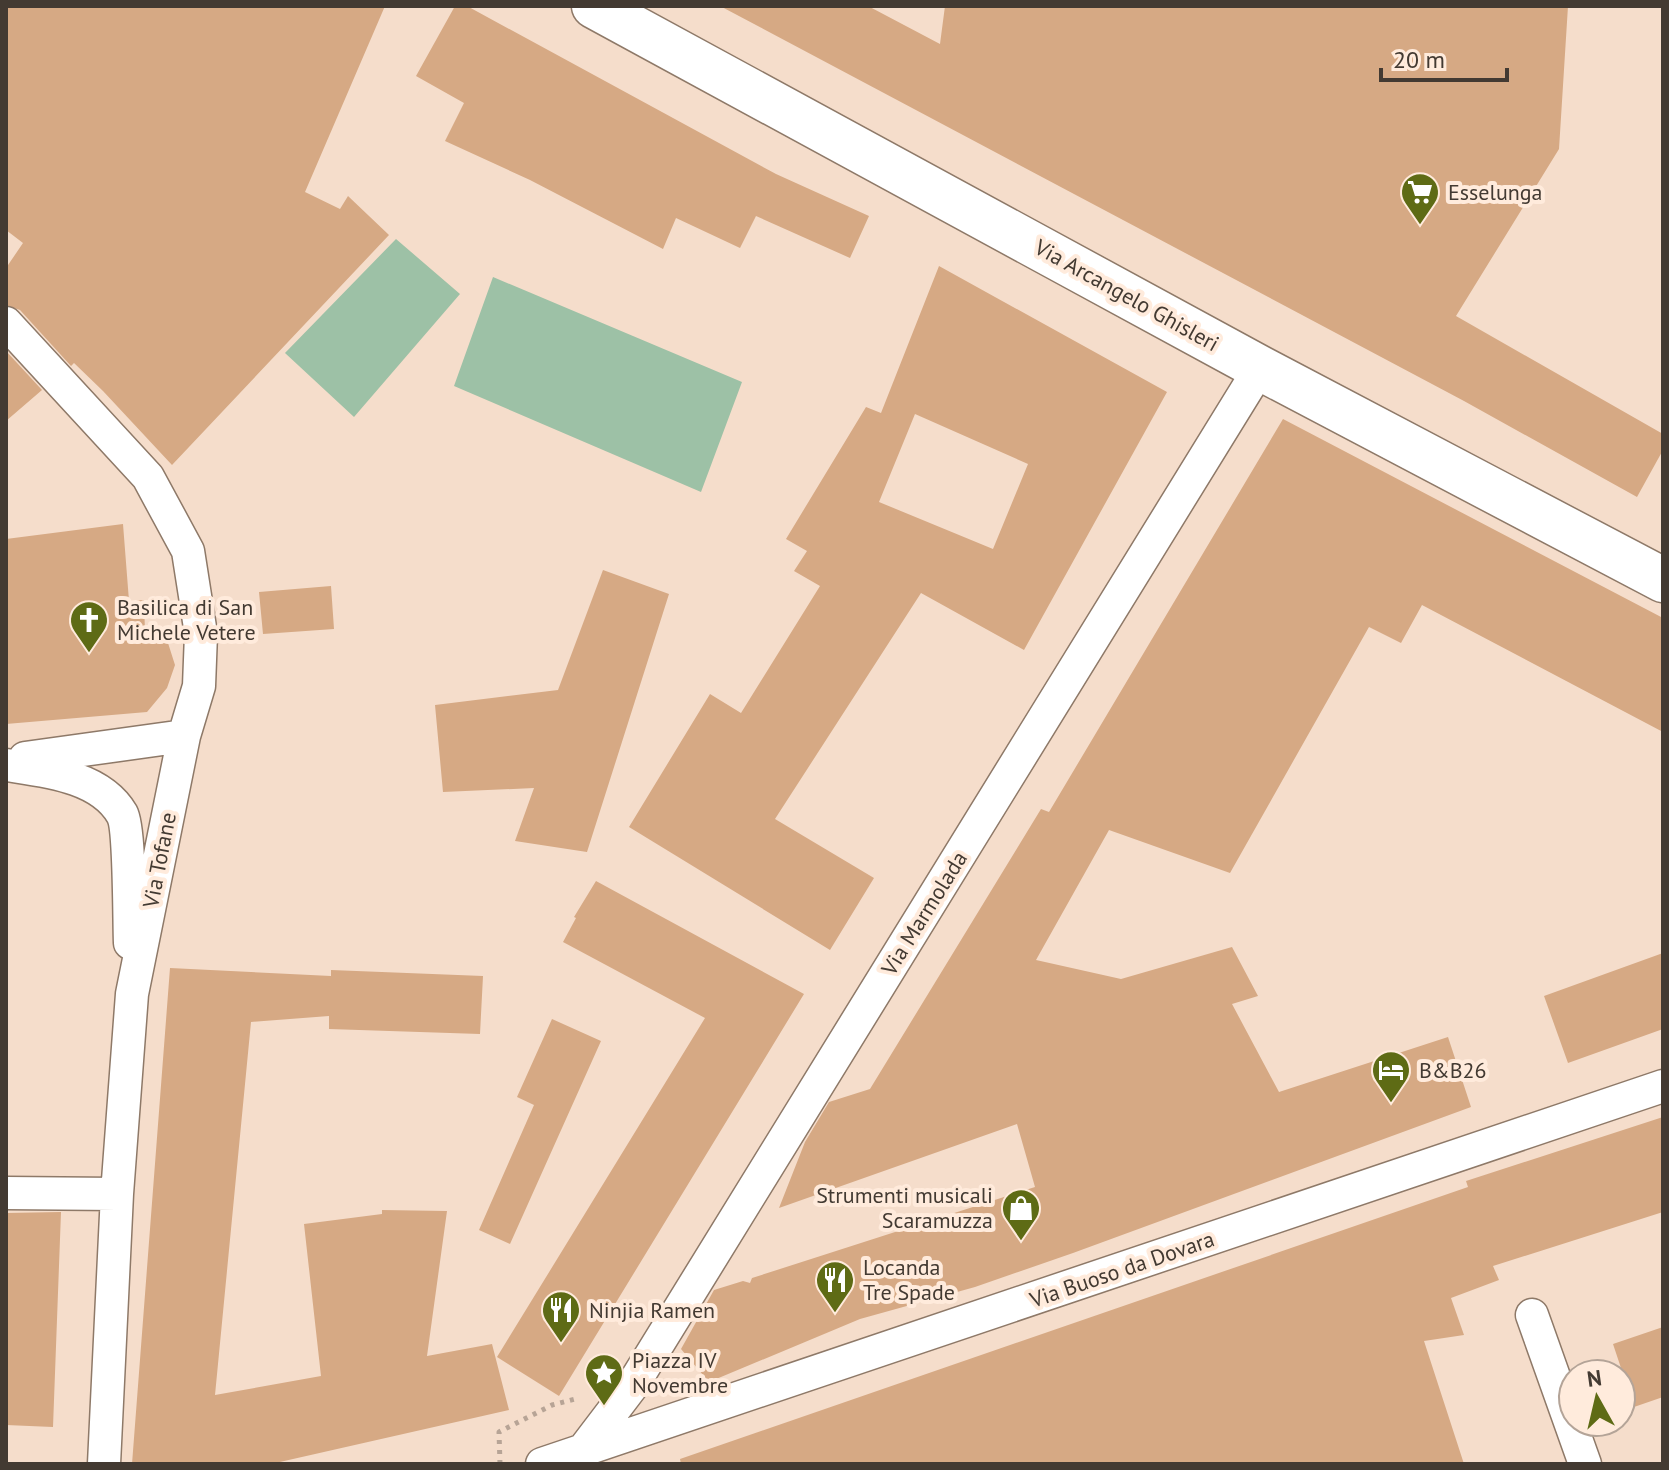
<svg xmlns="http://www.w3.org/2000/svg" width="1669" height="1470" viewBox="0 0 1669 1470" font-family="'PT Sans',sans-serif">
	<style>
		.green { fill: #9dc1a6 }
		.building { fill: #d6a984; fill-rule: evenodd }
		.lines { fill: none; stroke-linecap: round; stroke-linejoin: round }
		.street-casing { stroke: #8e7968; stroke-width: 35 }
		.secondary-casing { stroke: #8e7968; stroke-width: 47 }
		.path { stroke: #b7a496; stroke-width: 5; stroke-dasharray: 4 6; stroke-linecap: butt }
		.street { stroke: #fff; stroke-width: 32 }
		.secondary { stroke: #fff; stroke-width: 44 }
		.labels { text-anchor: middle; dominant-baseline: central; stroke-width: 8; stroke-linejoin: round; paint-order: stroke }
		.poi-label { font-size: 22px; fill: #433a32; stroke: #ffebdc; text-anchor: start }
		.street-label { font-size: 22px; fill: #433a32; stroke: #ffebdc }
	</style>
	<rect width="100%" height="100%" fill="#f5ddcb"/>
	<path class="green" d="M 396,239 L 460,294 L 354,417 L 285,353 Z
		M 493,277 L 742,382 L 701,492 L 454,386 Z"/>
	<path class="building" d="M 6,6 L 385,6 L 305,192 L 340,209 L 348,196 L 389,235 L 172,465 L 103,391 L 74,363 L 71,366 L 20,310 L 6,305 L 6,268 L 23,243 L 6,230 Z
		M 455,6 L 467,6 L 776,174 L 869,216 L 850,258 L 756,216 L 740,248 L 676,218 L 663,249 L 530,180 L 445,141 L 464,103 L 416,76 Z
		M 720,6 L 868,6 L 940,44 L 945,6 L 1568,6 L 1559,149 L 1456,316 L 1663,434 L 1663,450 L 1637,497 L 1464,401 Z
		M 939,266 L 1167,392 L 1024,650 L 921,593 L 775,819 L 874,878 L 830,950 L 629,827 L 710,694 L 741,713 L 820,586 L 794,571 L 807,551 L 786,539 L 866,407 L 881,413 ZM 915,414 L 1028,464 L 993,549 L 879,502 Z
		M 6,351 L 42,390 L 6,421 Z
		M 1283,419 L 1663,618 L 1663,732 L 1422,605 L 1401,643 L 1369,627 L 1230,873 L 1109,830 L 1036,960 L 1121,979 L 1232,947 L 1258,996 L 1232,1004 L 1279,1092 L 1448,1037 L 1471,1107 L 1073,1253 L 975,1287 L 860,1319 L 709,1382 L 681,1349 L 714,1290 L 743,1281 L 750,1283 L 752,1278 L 1035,1187 L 1017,1124 L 779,1208 L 805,1142 L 829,1102 L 870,1089 L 1041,809 L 1049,812 Z
		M 123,524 L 129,601 L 144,600 L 145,633 L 168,643 L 175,665 L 167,688 L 147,712 L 6,724 L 6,539 Z
		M 603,570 L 669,594 L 587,852 L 515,841 L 534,788 L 443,792 L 435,705 L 558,690 Z
		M 331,586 L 334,629 L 263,634 L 259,592 Z
		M 596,881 L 804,994 L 559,1396 L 497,1357 L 705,1018 L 563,942 L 576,918 L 574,917 Z
		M 1663,953 L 1663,1029 L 1568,1063 L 1544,996 Z
		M 170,968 L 331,976 L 331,970 L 483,976 L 480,1034 L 329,1029 L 329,1016 L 251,1022 L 215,1395 L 321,1376 L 304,1224 L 382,1214 L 382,1210 L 447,1211 L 427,1356 L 492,1344 L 509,1410 L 271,1464 L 132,1464 Z
		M 552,1019 L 601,1041 L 510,1244 L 479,1230 L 534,1105 L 517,1097 Z
		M 1663,1117 L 1663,1212 L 1493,1266 L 1499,1280 L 1451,1298 L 1464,1335 L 1424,1341 L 1464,1464 L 681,1464 L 680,1459 L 1468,1187 L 1466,1181 Z
		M 61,1212 L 53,1427 L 6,1425 L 6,1213 Z
		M 1663,1327 L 1663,1397 L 1634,1407 L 1613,1344 Z"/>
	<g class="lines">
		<g class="street-casing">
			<path id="street" d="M 6,323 L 148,477 L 188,551 L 201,634 L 199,686 L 184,736 L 132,994 L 117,1194 L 104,1464
				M 25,758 L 184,736
				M 6,765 C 45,771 100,776 122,814 C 130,828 129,921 130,943
				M 6,1193 L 117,1194
				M 1532,1315 L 1585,1464
				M 542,1464 L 1663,1086
				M 575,1464 L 581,1453 L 632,1386 L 1260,368"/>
		</g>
		<g class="secondary-casing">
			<path id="secondary" d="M 594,6 L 1260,368 L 1663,580"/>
		</g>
		<path class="path" d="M 500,1464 L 499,1432 L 552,1405 L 575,1399"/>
		<use href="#street" class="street"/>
		<use href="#secondary" class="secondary"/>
	</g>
	<defs>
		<g id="supermarket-pin" transform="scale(2)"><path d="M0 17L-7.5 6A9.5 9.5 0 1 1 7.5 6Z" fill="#5e6b15" stroke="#ffebdc"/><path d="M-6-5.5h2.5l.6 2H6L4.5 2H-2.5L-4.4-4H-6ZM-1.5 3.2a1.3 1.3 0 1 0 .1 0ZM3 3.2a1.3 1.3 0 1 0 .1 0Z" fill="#fff"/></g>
		<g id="church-pin" transform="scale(2)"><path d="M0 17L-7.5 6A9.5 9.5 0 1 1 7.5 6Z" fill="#5e6b15" stroke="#ffebdc"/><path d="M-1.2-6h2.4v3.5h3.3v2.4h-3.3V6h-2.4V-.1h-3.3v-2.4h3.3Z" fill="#fff"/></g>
		<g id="hotel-pin" transform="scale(2)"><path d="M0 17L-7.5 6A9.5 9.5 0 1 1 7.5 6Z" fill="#5e6b15" stroke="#ffebdc"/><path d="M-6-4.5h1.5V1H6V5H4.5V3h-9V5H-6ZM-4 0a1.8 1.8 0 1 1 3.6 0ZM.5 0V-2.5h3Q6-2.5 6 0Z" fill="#fff"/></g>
		<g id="shop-pin" transform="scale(2)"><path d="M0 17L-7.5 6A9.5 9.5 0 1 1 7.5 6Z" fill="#5e6b15" stroke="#ffebdc"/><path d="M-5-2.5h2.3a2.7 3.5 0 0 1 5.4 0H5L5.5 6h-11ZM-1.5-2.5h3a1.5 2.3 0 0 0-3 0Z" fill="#fff"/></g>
		<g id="restaurant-pin" transform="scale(2)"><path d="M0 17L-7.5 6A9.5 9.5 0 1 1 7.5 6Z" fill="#5e6b15" stroke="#ffebdc"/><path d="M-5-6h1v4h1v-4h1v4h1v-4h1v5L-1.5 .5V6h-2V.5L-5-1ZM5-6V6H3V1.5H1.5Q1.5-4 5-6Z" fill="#fff"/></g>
		<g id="sight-pin" transform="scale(2)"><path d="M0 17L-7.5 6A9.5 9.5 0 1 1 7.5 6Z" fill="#5e6b15" stroke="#ffebdc"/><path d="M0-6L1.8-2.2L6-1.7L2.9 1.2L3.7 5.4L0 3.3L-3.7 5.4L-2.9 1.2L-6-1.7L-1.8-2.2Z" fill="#fff"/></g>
	</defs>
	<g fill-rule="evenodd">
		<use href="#supermarket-pin" x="1420" y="192"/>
		<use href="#church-pin" x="89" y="620"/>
		<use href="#hotel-pin" x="1391" y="1070"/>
		<use href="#shop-pin" x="1021" y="1208"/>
		<use href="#restaurant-pin" x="835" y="1280"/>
		<use href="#restaurant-pin" x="561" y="1310"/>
		<use href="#sight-pin" x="604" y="1373"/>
	</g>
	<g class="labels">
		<g class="poi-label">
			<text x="1448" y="192">Esselunga</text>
			<text x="117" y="607">Basilica di San<tspan x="117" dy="25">Michele Vetere</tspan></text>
			<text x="1419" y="1070">B&amp;B26</text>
			<text x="993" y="1195" text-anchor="end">Strumenti musicali<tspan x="993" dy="25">Scaramuzza</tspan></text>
			<text x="863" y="1267">Locanda<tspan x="863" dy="25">Tre Spade</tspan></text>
			<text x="589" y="1310">Ninjia Ramen</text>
			<text x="632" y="1360">Piazza IV<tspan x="632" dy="25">Novembre</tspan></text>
		</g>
		<g class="street-label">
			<text transform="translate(1127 295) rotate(29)">Via Arcangelo Ghisleri</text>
			<text transform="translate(159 860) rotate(-79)">Via Tofane</text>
			<text transform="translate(924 913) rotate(-58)">Via Marmolada</text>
			<text transform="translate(1122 1269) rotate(-19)">Via Buoso da Dovara</text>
		</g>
	</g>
	<rect width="1669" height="1470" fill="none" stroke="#433a32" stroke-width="16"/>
	<g transform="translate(1597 1398) rotate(352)"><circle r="38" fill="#ffebdc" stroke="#b4a498" stroke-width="2"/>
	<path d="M0-6L14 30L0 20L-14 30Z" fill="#5e6b15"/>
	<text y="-12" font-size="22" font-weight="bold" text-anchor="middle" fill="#433a32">N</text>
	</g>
	<path d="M1381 68v12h126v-12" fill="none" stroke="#433a32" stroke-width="4"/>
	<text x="1393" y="68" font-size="24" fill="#433a32" stroke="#ffebdc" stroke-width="6" paint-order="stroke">20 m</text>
</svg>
